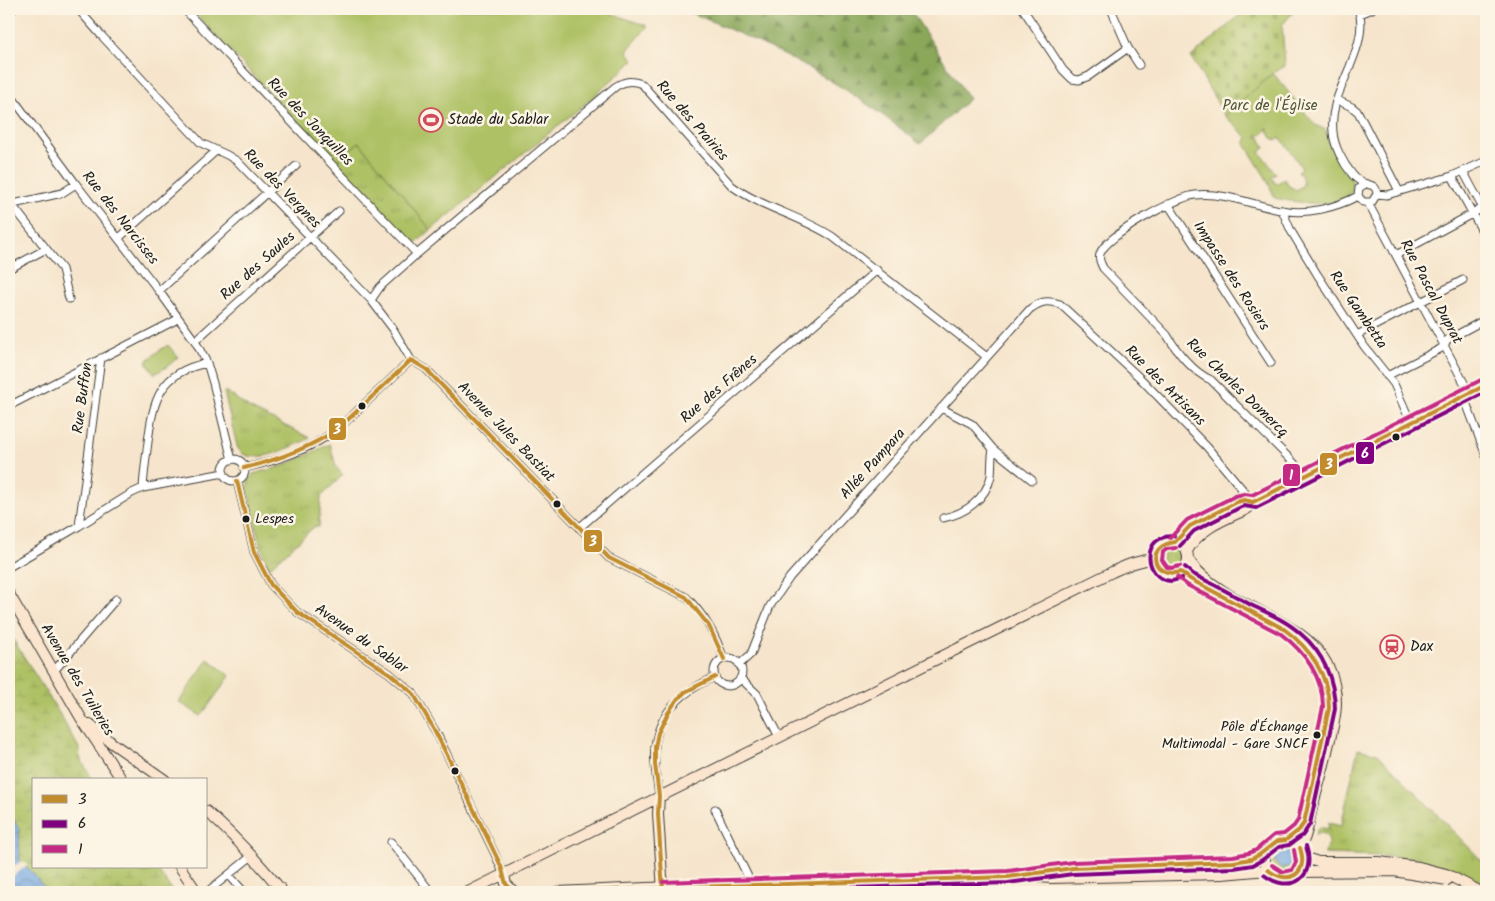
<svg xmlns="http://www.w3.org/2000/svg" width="1495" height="901" viewBox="0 0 1495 901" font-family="Kalam,sans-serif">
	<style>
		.grass { fill: url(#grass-tufts); stroke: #656e40 }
		.forest { fill: url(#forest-firs); stroke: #53623b }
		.wetland { fill: url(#wetland-marsh); stroke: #656e40 }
		.cemetery { fill: url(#cemetery-stones); stroke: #656e40 }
		.green { fill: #aec165; stroke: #656e40; fill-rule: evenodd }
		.water { fill: url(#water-waves); stroke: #48627e }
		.pier { fill: #f6e5cc }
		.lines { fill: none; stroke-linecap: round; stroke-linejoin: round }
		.street-casing { stroke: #3d3a36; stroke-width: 9 }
		.secondary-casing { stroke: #3d3a36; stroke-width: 12 }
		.street { stroke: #fff; stroke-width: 7 }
		.secondary { stroke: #fbe5cf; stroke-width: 10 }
		.bus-1-casing { stroke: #fcf5e5; stroke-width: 8 }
		.bus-2-casing { stroke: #fcf5e5; stroke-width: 8 }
		.bus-3-casing { stroke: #fcf5e5; stroke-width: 8 }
		.bus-1 { stroke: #c28c2d; stroke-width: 4 }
		.bus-2 { stroke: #800080; stroke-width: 4 }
		.bus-3 { stroke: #c42a84; stroke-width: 4 }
		.bus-dot { fill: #1c1c1c; stroke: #fcf5e5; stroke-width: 2 }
		.labels { text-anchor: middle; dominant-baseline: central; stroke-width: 5; stroke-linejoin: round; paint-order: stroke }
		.bus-label { font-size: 14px; fill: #1c1c1c; stroke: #fcf5e5; text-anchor: start }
		.park-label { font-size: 15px; fill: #4f5636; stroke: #fcf5e5 }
		.poi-label { font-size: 15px; fill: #1c1c1c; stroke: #fcf5e5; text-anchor: start }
		.street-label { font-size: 15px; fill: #1c1c1c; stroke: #fcf5e5 }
		.line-badge { stroke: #fcf5e5; stroke-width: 2 }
		.badge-label { font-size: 14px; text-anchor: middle; font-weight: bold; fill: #fff }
	</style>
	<defs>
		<pattern id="grass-tufts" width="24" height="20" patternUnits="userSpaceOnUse" patternTransform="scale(1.25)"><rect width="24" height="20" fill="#aec165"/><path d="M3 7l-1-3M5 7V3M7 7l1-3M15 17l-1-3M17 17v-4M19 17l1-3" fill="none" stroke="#95a557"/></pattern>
		<pattern id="forest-firs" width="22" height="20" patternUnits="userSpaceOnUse" patternTransform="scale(1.25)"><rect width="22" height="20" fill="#8aa75a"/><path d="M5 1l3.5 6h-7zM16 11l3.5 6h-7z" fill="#70874a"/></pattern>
		<pattern id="wetland-marsh" width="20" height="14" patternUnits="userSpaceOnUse" patternTransform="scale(1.25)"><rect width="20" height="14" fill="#aec165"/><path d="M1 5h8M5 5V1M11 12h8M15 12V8" fill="none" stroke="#95a557"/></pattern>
		<pattern id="cemetery-stones" width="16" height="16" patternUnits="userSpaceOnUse" patternTransform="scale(1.25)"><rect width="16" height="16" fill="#aec165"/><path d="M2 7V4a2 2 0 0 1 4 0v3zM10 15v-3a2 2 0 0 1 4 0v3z" fill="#95a557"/></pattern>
		<pattern id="water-waves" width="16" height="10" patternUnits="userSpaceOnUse" patternTransform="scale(1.25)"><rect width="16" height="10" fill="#75a8e1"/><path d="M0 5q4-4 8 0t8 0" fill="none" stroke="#5f88b6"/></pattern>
	</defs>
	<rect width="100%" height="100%" fill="#fcf5e5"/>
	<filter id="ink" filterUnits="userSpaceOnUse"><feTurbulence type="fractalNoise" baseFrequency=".02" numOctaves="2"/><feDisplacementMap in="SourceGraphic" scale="10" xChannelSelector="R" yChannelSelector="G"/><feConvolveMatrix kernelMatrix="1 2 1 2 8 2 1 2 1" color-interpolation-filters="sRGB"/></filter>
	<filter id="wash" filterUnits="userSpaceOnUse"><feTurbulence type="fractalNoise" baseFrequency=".0096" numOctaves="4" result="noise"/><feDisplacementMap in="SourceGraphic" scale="20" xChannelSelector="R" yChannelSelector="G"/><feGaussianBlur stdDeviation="1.12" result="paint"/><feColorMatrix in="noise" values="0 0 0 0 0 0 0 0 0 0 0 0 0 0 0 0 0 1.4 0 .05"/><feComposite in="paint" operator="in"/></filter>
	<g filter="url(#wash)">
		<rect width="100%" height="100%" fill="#f6e5cc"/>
		<path class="grass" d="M 359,142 L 431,230 L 417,242 L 411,241 L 335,162 Z
			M 224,392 L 227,392 L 249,408 L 310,438 C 294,446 246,471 237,446 Z
			M 330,444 L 336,467 L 343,475 L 321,497 L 319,527 L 314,527 L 269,568 L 260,544 L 247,487 L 248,482 L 253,474 L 283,466 Z
			M1162 558a9 9 0 1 1 18 0a9 9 0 1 1-18 0Z
			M 1358,749 L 1374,753 L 1376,752 L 1486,865 L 1486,885 C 1475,879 1463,873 1451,869 C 1410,854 1368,856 1325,854 C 1325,848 1330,845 1328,838 L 1323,833 L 1315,834 L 1319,827 L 1328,829 L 1329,823 L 1341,826 Z
			M 1282,845 C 1292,845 1297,850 1298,859 L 1295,868 L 1286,872 C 1269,872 1265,851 1282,845 Z"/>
		<path class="forest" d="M 682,9 L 910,9 L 969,99 L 920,144 C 905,132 890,120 874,109 C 815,67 748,36 682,9 Z"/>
		<path class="wetland" d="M 9,633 L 56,708 L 79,748 L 80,758 L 93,780 L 34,780 L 34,867 L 156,867 L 173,892 L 48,892 L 20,862 L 15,821 L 9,813 Z"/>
		<path class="cemetery" d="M 1247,9 L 1296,9 L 1282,25 L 1285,66 L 1273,73 L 1225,116 L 1191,57 Z"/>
		<path class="green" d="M 191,9 L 598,9 L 648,26 L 627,51 L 634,60 L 592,98 L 431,230 L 359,142 L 335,162 Z
			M 1273,73 L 1315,125 L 1326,130 C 1330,151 1342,159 1350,177 C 1367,215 1291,202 1275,198 L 1266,178 L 1245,144 L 1248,138 L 1225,116 ZM 1267,128 L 1272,138 L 1275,139 L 1275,141 L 1281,138 L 1302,168 L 1298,171 L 1302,177 L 1303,185 L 1296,190 L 1289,186 L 1284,179 L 1276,184 L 1271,177 L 1276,174 L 1260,152 L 1265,148 L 1260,137 L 1257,137 L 1257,135 L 1260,135 L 1266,131 Z
			M 168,345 L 178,357 L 168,366 L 155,374 L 146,362 L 157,352 Z
			M 208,659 L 230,676 L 201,716 L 179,702 Z"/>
		<path class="water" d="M 9,813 L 19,829 L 20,862 L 30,870 L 48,892 L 9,892 Z
			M1275 859a9 9 0 1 1 18 0a9 9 0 1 1-18 0Z"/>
		<path class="pier" d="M 22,861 L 28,865 L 9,879 L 9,869 Z"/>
	</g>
	<g filter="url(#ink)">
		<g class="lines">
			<g class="street-casing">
				<path id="street" d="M 78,9 L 100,34 L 201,143 L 227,155 L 237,161 L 371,300 L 393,329 L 411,360
					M 184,9 L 417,254
					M 1023,9 L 1063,70 L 1072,79 L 1079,80 L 1089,76 L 1128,48
					M 1111,9 L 1128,48 L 1139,65
					M 1358,9 C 1370,37 1342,78 1335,105 C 1333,113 1332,123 1333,132 C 1334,146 1343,163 1352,174 C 1354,177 1360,182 1364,183 C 1371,186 1376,184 1377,194 L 1372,202 L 1363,202 L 1358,196 L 1359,188 L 1365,184
					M 9,10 L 14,9
					M 1360,14 L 1372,9
					M 9,93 L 76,184 L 159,291 L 195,341 L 207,363 L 213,383 L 232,460
					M 1337,100 L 1352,107 L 1358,112 L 1399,191
					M 1463,171 L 1486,214
					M 1452,176 L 1486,238
					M 1377,194 L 1387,195 L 1452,176 L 1486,161
					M 9,201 L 62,269 L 69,299
					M 1368,203 L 1470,394
					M 1168,204 L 1271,363
					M 9,205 L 62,193 L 76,184
					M 1282,210 L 1291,231 L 1317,274 L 1364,346 L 1394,384 L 1411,423
					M 119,238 L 216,151
					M 1396,255 L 1483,208
					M 9,269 L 46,249
					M 159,291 L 296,166
					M 371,300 L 380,287 L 417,254 L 615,87 C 624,81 631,80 642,84 L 732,186 C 763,208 801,216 833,237 L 987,357
					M 1357,335 L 1463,280
					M 195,341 L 339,211
					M 411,360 L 426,369 L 609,558 L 686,597 C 705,616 715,634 724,659
					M 1387,376 L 1440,349 L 1444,346 L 1447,340 L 1486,319
					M 1464,397 L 1486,456
					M 9,406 L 178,319
					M 941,408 L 972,424 L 993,449 L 1032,480
					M223 470a11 11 0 1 1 22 0a11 11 0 1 1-22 0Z
					M 244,468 C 280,460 308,450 338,429 L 411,360
					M 1303,477 L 1294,463 L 1211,380 C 1193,372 1177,352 1167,335 L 1103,268 C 1101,263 1098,260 1100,254 C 1105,236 1176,197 1195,195 C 1226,192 1251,205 1281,210 C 1307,215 1335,208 1358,196
					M 237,481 L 254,552 L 271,585 L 297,612 L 389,673 L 413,693 L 437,734 L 495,854 L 504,875
					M 143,488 C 144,473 146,457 148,442 C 153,400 160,372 207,363
					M 943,518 C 965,514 986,499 991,476 C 992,467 991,458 993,449
					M 79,526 L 101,358
					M 579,528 L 877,270
					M 9,567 L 79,526 L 132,493 L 143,488 L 224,473
					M714 672a14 14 0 1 1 28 0a14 14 0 1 1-28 0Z
					M 739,665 L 751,654 L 770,606 L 790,577 L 1030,309 C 1041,301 1047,300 1060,304 L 1140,378 L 1207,447 L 1253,502
					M 54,671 L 116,599
					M 740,678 L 757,694 L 779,737
					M 659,796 C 657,780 653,763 655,746 C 660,710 683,691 715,677
					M 715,809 L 752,885
					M 391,842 L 431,892
					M 229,875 L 244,892
					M 207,892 L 253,855"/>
			</g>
			<g class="secondary-casing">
				<path id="secondary" d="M1154 558a17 17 0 1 1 34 0a17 17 0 1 1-34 0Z
					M 1175,542 L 1190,526 L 1237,502 L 1244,500 L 1253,502
					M 1187,551 C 1199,529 1223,520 1245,510 L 1251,506 L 1253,502 L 1486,385
					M 1188,559 C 1192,565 1197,571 1203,576 C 1249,618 1337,624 1336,704 C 1336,720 1330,737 1327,752 C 1323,770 1318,787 1313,804 C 1309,818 1308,835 1300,848
					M 1181,572 L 1190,579 L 1219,594
					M 9,594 L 81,718 L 122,780
					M 1295,637 C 1315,655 1330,680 1329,708 L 1310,794
					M 90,725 L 112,743 L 165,780
					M 659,796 L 658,814 L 663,892
					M 206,811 C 235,836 259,863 283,892
					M1265 859a19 19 0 1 1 38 0a19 19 0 1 1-38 0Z
					M 1286,840 C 1296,833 1303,827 1305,816
					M 1303,857 L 1318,862 L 1379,862 L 1419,867 L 1446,874 L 1481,892
					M 180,867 L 197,892
					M 1298,872 L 1394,871 L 1447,880
					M 1035,874 L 1052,869 L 1073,868 L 1234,862 L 1251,859 L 1267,849
					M 504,875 L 506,884 L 514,892
					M 468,892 L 1112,572 C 1127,565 1139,560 1155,559
					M 557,892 L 646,888 L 1027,876 L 1051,878 L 1222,874 L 1268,870"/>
			</g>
			<use href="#street" class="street"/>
			<use href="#secondary" class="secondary"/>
			<g class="bus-1-casing">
				<path id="bus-1" d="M 411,360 L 426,369 L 609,558 L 686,597 L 709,626 L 724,659
					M 244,468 C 278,460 309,448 338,429 L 411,360
					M 237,481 L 254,552 L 271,585 L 297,612 L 389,673 L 413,693 L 434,729 L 461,783 L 501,866 L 506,884 L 514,892
					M 1175,542 L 1190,526 L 1237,502 L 1244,500 L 1253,502 L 1486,385
					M 1175,542 C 1144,546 1152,579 1181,572
					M 1268,870 C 1289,886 1309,874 1300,848
					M 663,888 L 1008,877 L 1073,868 L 1234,862 L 1251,859 L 1259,855 L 1277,841 L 1286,840 L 1299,830 L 1304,823 L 1329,708 C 1329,675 1310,648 1284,629 L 1190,579 L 1181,572
					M 557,892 L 686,887
					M 663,892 L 658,814 L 659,796 L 655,764 L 655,747 L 658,733 L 668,713 L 676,701 L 685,692 L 715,677"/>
			</g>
			<g class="bus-2-casing">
				<path id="bus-2" d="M 1174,536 C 1171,536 1166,536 1162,538 C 1141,546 1148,580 1171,581 C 1174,581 1179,579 1182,578
					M 1180,546 L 1194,531 L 1239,508 L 1244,506 L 1256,508 L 1486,392
					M 1264,875 C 1290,895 1317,878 1306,846
					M 726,892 L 1008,883 L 1073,874 L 1234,868 L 1253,865 L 1262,860 L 1279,847 L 1289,845 L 1303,835 L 1310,824 L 1335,709 C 1335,681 1323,652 1301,634 C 1287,621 1268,613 1251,605 C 1232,594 1213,584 1193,574 L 1185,567"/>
			</g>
			<g class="bus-3-casing">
				<path id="bus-3" d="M 1170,538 L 1187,520 L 1235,496 L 1244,494 L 1252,495 L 1483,379
					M 1176,548 L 1167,549 L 1163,552 L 1162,560 L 1167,567 L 1171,568 L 1180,566
					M 1272,865 L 1283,872 L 1292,870 L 1296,862 L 1294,850
					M 696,881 L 1008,871 L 1073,862 L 1233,856 L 1249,853 L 1256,850 L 1274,835 L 1284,834 L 1294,826 L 1298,820 L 1323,707 C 1323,677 1305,652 1281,634 L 1187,585 L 1177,577
					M 663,882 L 719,880"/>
			</g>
			<use href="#bus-1" class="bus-1"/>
			<use href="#bus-2" class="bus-2"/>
			<use href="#bus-3" class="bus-3"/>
		</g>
	</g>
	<defs>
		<g id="stadium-ring" transform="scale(1.25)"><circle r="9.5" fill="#fcf5e5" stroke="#d1495b" stroke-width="1.5"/><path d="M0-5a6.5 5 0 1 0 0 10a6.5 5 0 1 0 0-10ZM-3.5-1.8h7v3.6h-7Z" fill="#d1495b"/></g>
		<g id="station-ring" transform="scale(1.25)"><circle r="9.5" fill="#fcf5e5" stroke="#d1495b" stroke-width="1.5"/><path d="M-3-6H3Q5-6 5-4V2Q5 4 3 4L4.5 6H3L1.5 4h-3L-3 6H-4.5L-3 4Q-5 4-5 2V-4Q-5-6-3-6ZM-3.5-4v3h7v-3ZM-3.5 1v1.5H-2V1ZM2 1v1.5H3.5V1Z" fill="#d1495b"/></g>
	</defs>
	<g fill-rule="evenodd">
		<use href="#stadium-ring" x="431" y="120"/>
		<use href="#station-ring" x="1392" y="647"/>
	</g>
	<g class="bus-dot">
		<circle cx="362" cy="406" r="4.5"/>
		<circle cx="1396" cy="437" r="4.5"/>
		<circle cx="557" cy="504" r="4.5"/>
		<circle cx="246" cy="519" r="4.5"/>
		<circle cx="1317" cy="735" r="4.5"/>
		<circle cx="455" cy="771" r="4.5"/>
	</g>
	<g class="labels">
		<g class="bus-label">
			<text x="255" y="519">Lespes</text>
			<text x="1308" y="727" text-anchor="end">Pôle d'Échange<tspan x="1308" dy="17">Multimodal - Gare SNCF</tspan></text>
		</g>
		<g class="park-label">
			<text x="1270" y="106">Parc de l'Église</text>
		</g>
		<g class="poi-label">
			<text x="448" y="120">Stade du Sablar</text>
			<text x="1410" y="647">Dax</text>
		</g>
		<g class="street-label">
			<text transform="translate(692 121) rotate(49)">Rue des Prairies</text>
			<text transform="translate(310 122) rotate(46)">Rue des Jonquilles</text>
			<text transform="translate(282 189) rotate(46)">Rue des Vergnes</text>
			<text transform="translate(120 218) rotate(52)">Rue des Narcisses</text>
			<text transform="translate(258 266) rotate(-42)">Rue des Saules</text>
			<text transform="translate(1231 276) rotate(57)">Impasse des Rosiers</text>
			<text transform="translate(1431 292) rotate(62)">Rue Pascal Duprat</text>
			<text transform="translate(1358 310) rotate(56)">Rue Gambetta</text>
			<text transform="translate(1165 386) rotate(45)">Rue des Artisans</text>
			<text transform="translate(1237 388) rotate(44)">Rue Charles Domercq</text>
			<text transform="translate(719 389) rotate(-41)">Rue des Frênes</text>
			<text transform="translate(83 398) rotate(-82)">Rue Buffon</text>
			<text transform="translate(506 432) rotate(46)">Avenue Jules Bastiat</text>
			<text transform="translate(873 464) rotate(-48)">Allée Pampara</text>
			<text transform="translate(361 639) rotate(35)">Avenue du Sablar</text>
			<text transform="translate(77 680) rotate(59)">Avenue des Tuileries</text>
		</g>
	</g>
	<g class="line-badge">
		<rect x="328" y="417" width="19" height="24" rx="5" fill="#c28c2d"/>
		<rect x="1355" y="441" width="20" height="24" rx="5" fill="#800080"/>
		<rect x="1319" y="452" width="19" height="24" rx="5" fill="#c28c2d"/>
		<rect x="1282" y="463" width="19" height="24" rx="5" fill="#c42a84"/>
		<rect x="583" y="529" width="20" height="24" rx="5" fill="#c28c2d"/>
	</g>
	<g class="badge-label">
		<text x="337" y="434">3</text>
		<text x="1365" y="458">6</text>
		<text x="1329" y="469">3</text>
		<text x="1291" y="480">1</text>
		<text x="593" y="546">3</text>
	</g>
	<rect width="1495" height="901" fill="none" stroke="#fcf5e5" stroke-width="30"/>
	<rect x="32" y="778" width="175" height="90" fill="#fcf5e5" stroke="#a29e95"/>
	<rect x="42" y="795" width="25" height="8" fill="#c28c2d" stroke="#a29e95"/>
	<text x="78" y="804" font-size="15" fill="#1c1c1c">3</text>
	<rect x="42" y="820" width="25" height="8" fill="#800080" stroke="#a29e95"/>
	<text x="78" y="828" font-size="15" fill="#1c1c1c">6</text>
	<rect x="42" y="845" width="25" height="8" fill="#c42a84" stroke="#a29e95"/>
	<text x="78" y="854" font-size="15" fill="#1c1c1c">1</text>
</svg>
